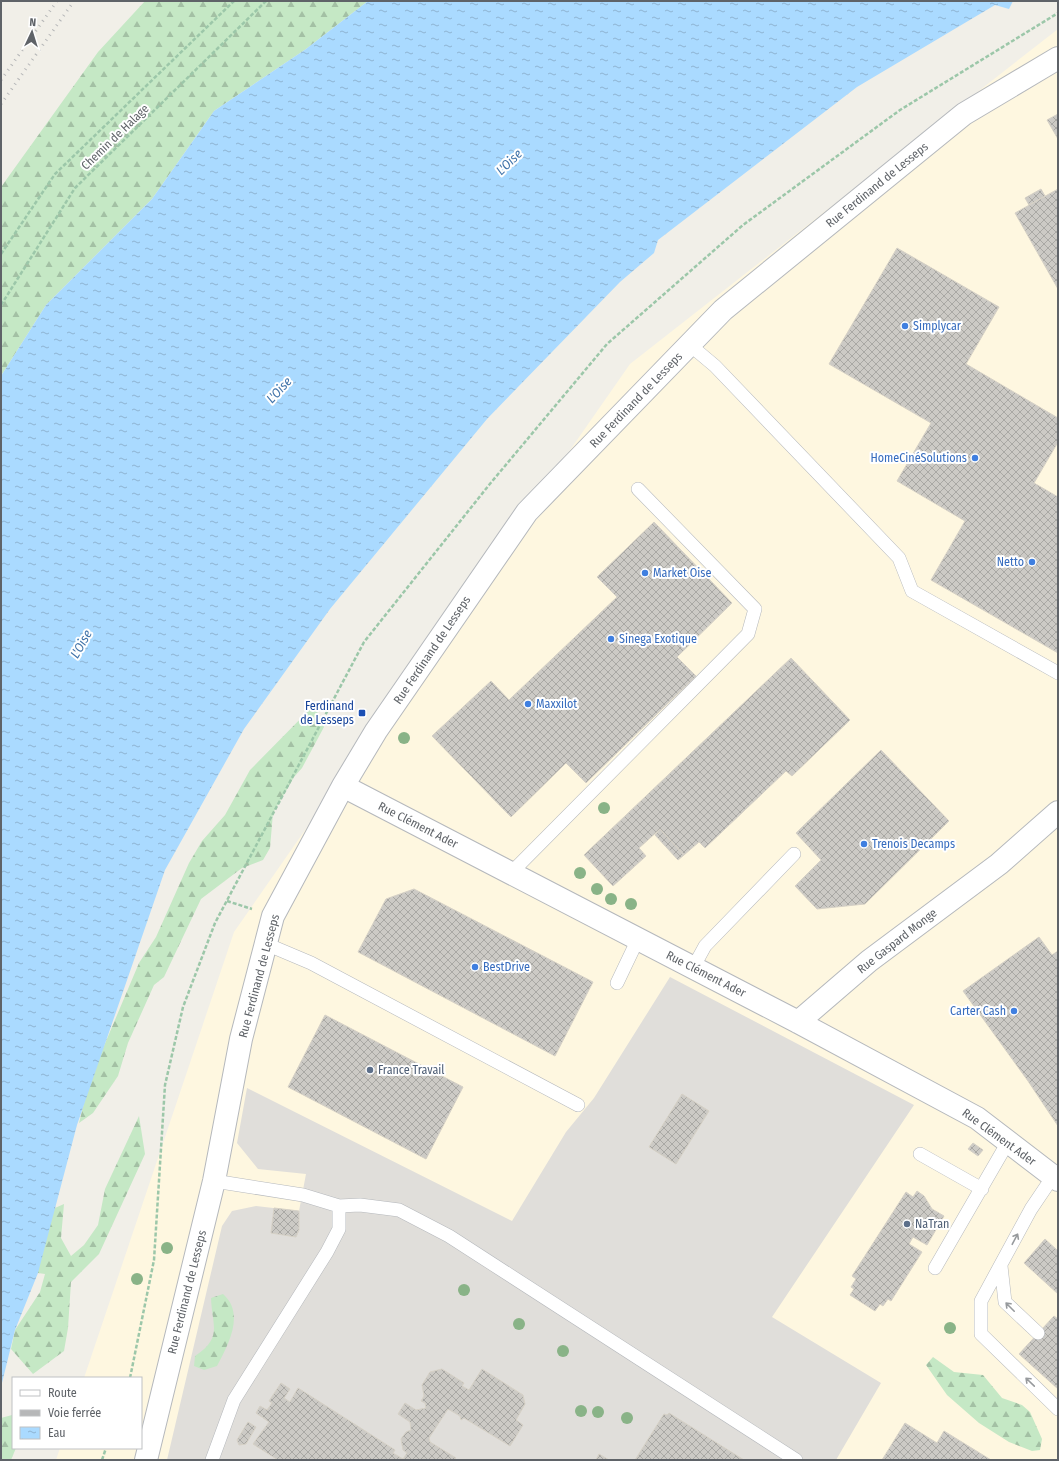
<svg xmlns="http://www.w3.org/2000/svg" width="1059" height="1461" viewBox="0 0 1059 1461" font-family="'Fira Sans Condensed',sans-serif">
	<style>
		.commercial { fill: #fef7e0 }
		.industrial { fill: #e0deda }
		.forest { fill: url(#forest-firs) }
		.water { fill: url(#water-ripples) }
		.building { fill: url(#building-cross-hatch); stroke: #d6d1c6 }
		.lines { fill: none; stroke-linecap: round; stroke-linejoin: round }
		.service-casing { stroke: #b5b8bc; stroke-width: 14 }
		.minor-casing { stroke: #b5b8bc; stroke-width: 24 }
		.path { stroke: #9cc7a9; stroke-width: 2.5; stroke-dasharray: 4 2; stroke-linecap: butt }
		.service { stroke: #fff; stroke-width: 13 }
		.minor { stroke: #fff; stroke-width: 22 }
		.rail { stroke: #b6b7b8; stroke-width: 3; stroke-dasharray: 1 5; stroke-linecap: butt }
		.tree { fill: #89b387 }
		.oneway { stroke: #979a9d }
		.shop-dot { fill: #3f7fe0; stroke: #fff; stroke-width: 1.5 }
		.transit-dot { fill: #1a4fb4; stroke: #fff; stroke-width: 1.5 }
		.service-dot { fill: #5c6f8a; stroke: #fff; stroke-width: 1.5 }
		.labels { text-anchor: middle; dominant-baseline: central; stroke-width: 4; stroke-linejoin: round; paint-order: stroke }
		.street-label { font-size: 12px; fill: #5f6368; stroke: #fff }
		.shop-label { font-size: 12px; fill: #366cbe; stroke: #fff; text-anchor: start }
		.transit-label { font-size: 12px; fill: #164399; stroke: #fff; text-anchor: end }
		.service-label { font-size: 12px; fill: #4e5e75; stroke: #fff; text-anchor: start }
		.water-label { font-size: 13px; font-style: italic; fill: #4174aa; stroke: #fff }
	</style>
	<defs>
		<pattern id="forest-firs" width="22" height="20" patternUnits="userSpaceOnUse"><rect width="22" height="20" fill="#c5e8c5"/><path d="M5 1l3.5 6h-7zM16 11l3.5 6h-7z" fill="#a3c0a4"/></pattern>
		<pattern id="water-ripples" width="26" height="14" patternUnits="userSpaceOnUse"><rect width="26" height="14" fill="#aadaff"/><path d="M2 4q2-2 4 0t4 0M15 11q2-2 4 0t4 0" fill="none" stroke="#8eb4d2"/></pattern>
		<pattern id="building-cross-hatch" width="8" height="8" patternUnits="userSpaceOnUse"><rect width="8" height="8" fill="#cccac5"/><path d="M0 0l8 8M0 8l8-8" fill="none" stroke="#a9a8a4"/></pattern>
	</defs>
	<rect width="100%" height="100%" fill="#f1efe8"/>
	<path class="commercial" d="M 1058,29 L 1058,1460 L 56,1460 L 60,1448 L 141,1448 L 141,1378 L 84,1378 L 234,932 L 630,364 Z"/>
	<path class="industrial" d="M 670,977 L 914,1105 L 772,1317 L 881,1383 L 836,1460 L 167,1460 L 222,1226 L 232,1211 L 256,1206 L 299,1211 L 306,1174 L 258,1169 L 237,1143 L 247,1088 L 512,1221 L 566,1132 L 594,1098 Z"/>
	<path class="forest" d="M 145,1 L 368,1 L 306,49 L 214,111 L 152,199 L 46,305 L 1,376 L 1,187 L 98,52 Z
		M 314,705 L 324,727 L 302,768 L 294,777 L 273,813 L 270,848 L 263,860 L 242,868 L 201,899 L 164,977 L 154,985 L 128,1043 L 118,1076 L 93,1113 L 79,1123 L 90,1079 L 139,963 L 156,937 L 189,863 L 202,841 L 225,815 L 250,770 Z
		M 139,1116 L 145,1154 L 99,1254 L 71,1282 L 68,1328 L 64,1351 L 33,1374 L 11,1349 L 15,1330 L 40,1292 L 45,1274 L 38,1273 L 32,1218 L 64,1204 L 61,1238 L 71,1256 L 84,1245 L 98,1225 L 105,1189 Z
		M 223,1294 C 245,1313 229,1344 217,1366 L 204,1370 L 194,1366 L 195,1356 C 223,1337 212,1326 211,1298 Z
		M 933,1357 L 954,1372 L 983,1375 L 1002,1398 L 1022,1405 L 1030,1412 L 1042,1439 L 1040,1450 L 1032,1451 L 1009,1442 L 979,1423 L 947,1395 L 926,1365 Z
		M 12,1415 L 13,1448 L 16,1448 L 11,1460 L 1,1460 L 1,1418 Z"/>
	<path class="water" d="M 368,1 L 1013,1 L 1009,9 L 995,5 L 857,87 L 658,240 L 654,253 L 620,282 L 487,419 L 330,609 L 244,729 L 165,870 L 77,1125 L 38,1273 L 15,1330 L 1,1387 L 1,376 L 46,305 L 152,199 L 214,111 L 306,49 Z"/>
	<path class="building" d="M 1058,114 L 1058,139 L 1047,120 Z
		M 1041,189 L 1045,196 L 1029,205 L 1025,198 Z
		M 1058,189 L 1058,289 L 1015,213 Z
		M 897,248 L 999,307 L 966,364 L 1058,418 L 1058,442 L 1034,483 L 1058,497 L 1058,653 L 931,580 L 965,521 L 897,481 L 931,423 L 829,364 Z
		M 654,522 L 732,603 L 677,657 L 696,676 L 586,783 L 566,763 L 511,817 L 432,736 L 491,681 L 509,700 L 617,597 L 597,577 Z
		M 791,658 L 850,720 L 792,776 L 786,771 L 705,848 L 699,842 L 684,855 L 660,829 L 639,848 L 646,856 L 613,886 L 584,855 Z
		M 881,750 L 949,821 L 865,904 L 817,909 L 795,886 L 821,860 L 796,833 Z
		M 660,829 L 684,855 L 678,860 L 655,835 Z
		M 414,889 L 593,982 L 555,1056 L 358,952 L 386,899 Z
		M 1039,937 L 1052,955 L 1058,951 L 1058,1126 L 1028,1081 L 963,991 Z
		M 325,1015 L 463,1087 L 426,1159 L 288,1087 Z
		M 682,1094 L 709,1111 L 676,1164 L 649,1147 Z
		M 973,1143 L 983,1150 L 978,1156 L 968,1149 Z
		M 917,1191 L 924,1196 L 932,1209 L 944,1216 L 927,1245 L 913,1237 L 909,1244 L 922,1252 L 891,1301 L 888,1299 L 883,1306 L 880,1304 L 875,1311 L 850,1295 L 854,1289 L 851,1287 L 856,1279 L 852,1276 L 906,1192 L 913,1197 Z
		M 274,1208 L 299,1211 L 299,1230 L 296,1237 L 271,1233 Z
		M 1045,1239 L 1058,1251 L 1058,1294 L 1024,1263 Z
		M 1054,1316 L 1058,1319 L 1058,1389 L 1019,1354 Z
		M 442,1369 L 464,1383 L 462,1386 L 469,1390 L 482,1369 L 523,1395 L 525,1404 L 516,1420 L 523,1425 L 510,1446 L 464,1418 L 461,1420 L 460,1416 L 448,1409 L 429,1438 L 430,1442 L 456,1458 L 454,1460 L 278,1460 L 253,1444 L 269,1422 L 256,1413 L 260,1406 L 267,1410 L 272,1403 L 269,1401 L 281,1383 L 290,1389 L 284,1398 L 290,1402 L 298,1388 L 395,1450 L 393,1453 L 403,1459 L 407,1453 L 403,1450 L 401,1439 L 406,1432 L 411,1430 L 410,1422 L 398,1414 L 405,1403 L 416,1410 L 426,1408 L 425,1403 L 421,1401 L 424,1396 L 422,1385 L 430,1372 Z
		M 669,1413 L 744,1460 L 635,1460 L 664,1414 L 667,1415 Z
		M 248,1422 L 256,1427 L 246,1444 L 239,1445 L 237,1440 Z
		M 905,1423 L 937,1443 L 944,1431 L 991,1460 L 882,1460 Z
		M 599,1454 L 609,1460 L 596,1460 Z"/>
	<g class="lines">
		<g class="service-casing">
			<path id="service" d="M 690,345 L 715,366 L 899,558 L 912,591 L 1058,673
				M 511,873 L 748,634 L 755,609 L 638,489
				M 266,944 L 311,963 L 578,1105
				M 693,968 L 705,946 L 794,854
				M 617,983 L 638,939
				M 920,1154 L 982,1189
				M 1056,1172 L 1031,1209 L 981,1301 L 981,1334 L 1058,1409
				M 339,1206 L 360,1205 L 399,1210 L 449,1236 L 796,1460
				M 1001,1266 L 1005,1302 L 1038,1333
				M 935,1268 L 1008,1142
				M 212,1460 L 234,1400 L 327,1252 L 339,1229 L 339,1206 L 303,1195 L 214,1181"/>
		</g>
		<g class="minor-casing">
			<path id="minor" d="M 343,786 L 798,1022 L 977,1118 L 1058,1180
				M 798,1022 L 869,961 L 999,864 L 1058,812
				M 146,1460 L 214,1181 L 241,1039 L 273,916 L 343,786 L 376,731 L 527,512 L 723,310 L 964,114 L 1058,58"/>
		</g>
		<path class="path" d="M 1,254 L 55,174 L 234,1
			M 1,305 L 75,188 L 266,1
			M 227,901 L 252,909
			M 130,1378 L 154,1260 L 165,1085 L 183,1007 L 215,923 L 364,642 L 489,485 L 607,344 L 743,225 L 900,110 L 1058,13
			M 102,1460 L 106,1448"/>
		<use href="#service" class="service"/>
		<use href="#minor" class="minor"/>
		<path class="rail" d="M 1,80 L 57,1
			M 1,104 L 74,1"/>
	</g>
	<g class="tree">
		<circle cx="404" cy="738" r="6"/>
		<circle cx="604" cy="808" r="6"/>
		<circle cx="580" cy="873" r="6"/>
		<circle cx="597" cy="889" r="6"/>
		<circle cx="611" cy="899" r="6"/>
		<circle cx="631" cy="904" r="6"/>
		<circle cx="167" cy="1248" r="6"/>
		<circle cx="137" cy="1279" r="6"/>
		<circle cx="464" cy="1290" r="6"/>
		<circle cx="519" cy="1324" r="6"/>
		<circle cx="950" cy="1328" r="6"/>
		<circle cx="563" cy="1351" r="6"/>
		<circle cx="581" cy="1411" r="6"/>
		<circle cx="598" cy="1412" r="6"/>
		<circle cx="627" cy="1418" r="6"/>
	</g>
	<defs><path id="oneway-shaft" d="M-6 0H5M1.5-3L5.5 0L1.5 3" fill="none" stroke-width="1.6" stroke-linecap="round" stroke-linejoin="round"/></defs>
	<g class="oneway">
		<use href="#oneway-shaft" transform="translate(1015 1239) rotate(-62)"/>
		<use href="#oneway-shaft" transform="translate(1010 1307) rotate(-135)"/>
		<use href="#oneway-shaft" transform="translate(1030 1382) rotate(-136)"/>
	</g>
	<g class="shop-dot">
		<circle cx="905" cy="326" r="4"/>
		<circle cx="975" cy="458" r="4"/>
		<circle cx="1032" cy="562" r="4"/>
		<circle cx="645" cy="573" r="4"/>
		<circle cx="611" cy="639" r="4"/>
		<circle cx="528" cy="704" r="4"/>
		<circle cx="864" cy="844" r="4"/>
		<circle cx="475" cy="967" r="4"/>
		<circle cx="1014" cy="1011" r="4"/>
	</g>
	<rect class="transit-dot" x="358" y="709" width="8" height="8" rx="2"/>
	<g class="service-dot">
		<circle cx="370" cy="1070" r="4"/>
		<circle cx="907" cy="1224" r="4"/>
	</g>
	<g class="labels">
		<g class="street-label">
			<text transform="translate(115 137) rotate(-44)">Chemin de Halage</text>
			<text transform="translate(877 185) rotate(-39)">Rue Ferdinand de Lesseps</text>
			<text transform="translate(636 400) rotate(-46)">Rue Ferdinand de Lesseps</text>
			<text transform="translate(432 650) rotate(-56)">Rue Ferdinand de Lesseps</text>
			<text transform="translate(418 825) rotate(27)">Rue Clément Ader</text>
			<text transform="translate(897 941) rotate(-38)">Rue Gaspard Monge</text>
			<text transform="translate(706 974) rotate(27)">Rue Clément Ader</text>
			<text transform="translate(259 976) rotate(-75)">Rue Ferdinand de Lesseps</text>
			<text transform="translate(999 1137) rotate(36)">Rue Clément Ader</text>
			<text transform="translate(187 1292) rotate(-76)">Rue Ferdinand de Lesseps</text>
		</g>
		<g class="shop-label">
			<text x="913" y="326">Simplycar</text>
			<text x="967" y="458" text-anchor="end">HomeCinéSolutions</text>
			<text x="1024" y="562" text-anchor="end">Netto</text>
			<text x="653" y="573">Market Oise</text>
			<text x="619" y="639">Sinega Exotique</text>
			<text x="536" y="704">Maxxilot</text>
			<text x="872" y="844">Trenois Decamps</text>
			<text x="483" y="967">BestDrive</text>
			<text x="1006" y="1011" text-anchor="end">Carter Cash</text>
		</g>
		<g class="transit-label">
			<text x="354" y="706">Ferdinand<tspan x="354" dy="14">de Lesseps</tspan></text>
		</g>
		<g class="service-label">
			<text x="378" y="1070">France Travail</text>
			<text x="915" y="1224">NaTran</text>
		</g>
		<g class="water-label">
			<text transform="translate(509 162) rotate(-44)">L'Oise</text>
			<text transform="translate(279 390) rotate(-47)">L'Oise</text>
			<text transform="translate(81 644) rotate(-60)">L'Oise</text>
		</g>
	</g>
	<rect width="1059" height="1461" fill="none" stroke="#5f6368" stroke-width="4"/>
	<rect x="12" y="1377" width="130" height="72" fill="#ffffff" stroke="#bfc1c3"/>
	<rect x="20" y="1390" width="20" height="6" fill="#ffffff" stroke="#bfc1c3"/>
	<text x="48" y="1397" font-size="12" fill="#5f6368">Route</text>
	<rect x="20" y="1410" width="20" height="6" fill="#b6b7b8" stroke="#bfc1c3"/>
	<text x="48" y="1417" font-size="12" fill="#5f6368">Voie ferrée</text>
	<rect x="20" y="1427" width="20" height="12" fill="url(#water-ripples)" stroke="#bfc1c3"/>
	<text x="48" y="1437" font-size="12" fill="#5f6368">Eau</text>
	<g transform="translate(32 32) rotate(4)" stroke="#ffffff" stroke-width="3" paint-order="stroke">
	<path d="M0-3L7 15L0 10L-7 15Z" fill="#5f6368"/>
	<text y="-6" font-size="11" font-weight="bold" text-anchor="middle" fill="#5f6368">N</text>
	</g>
</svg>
